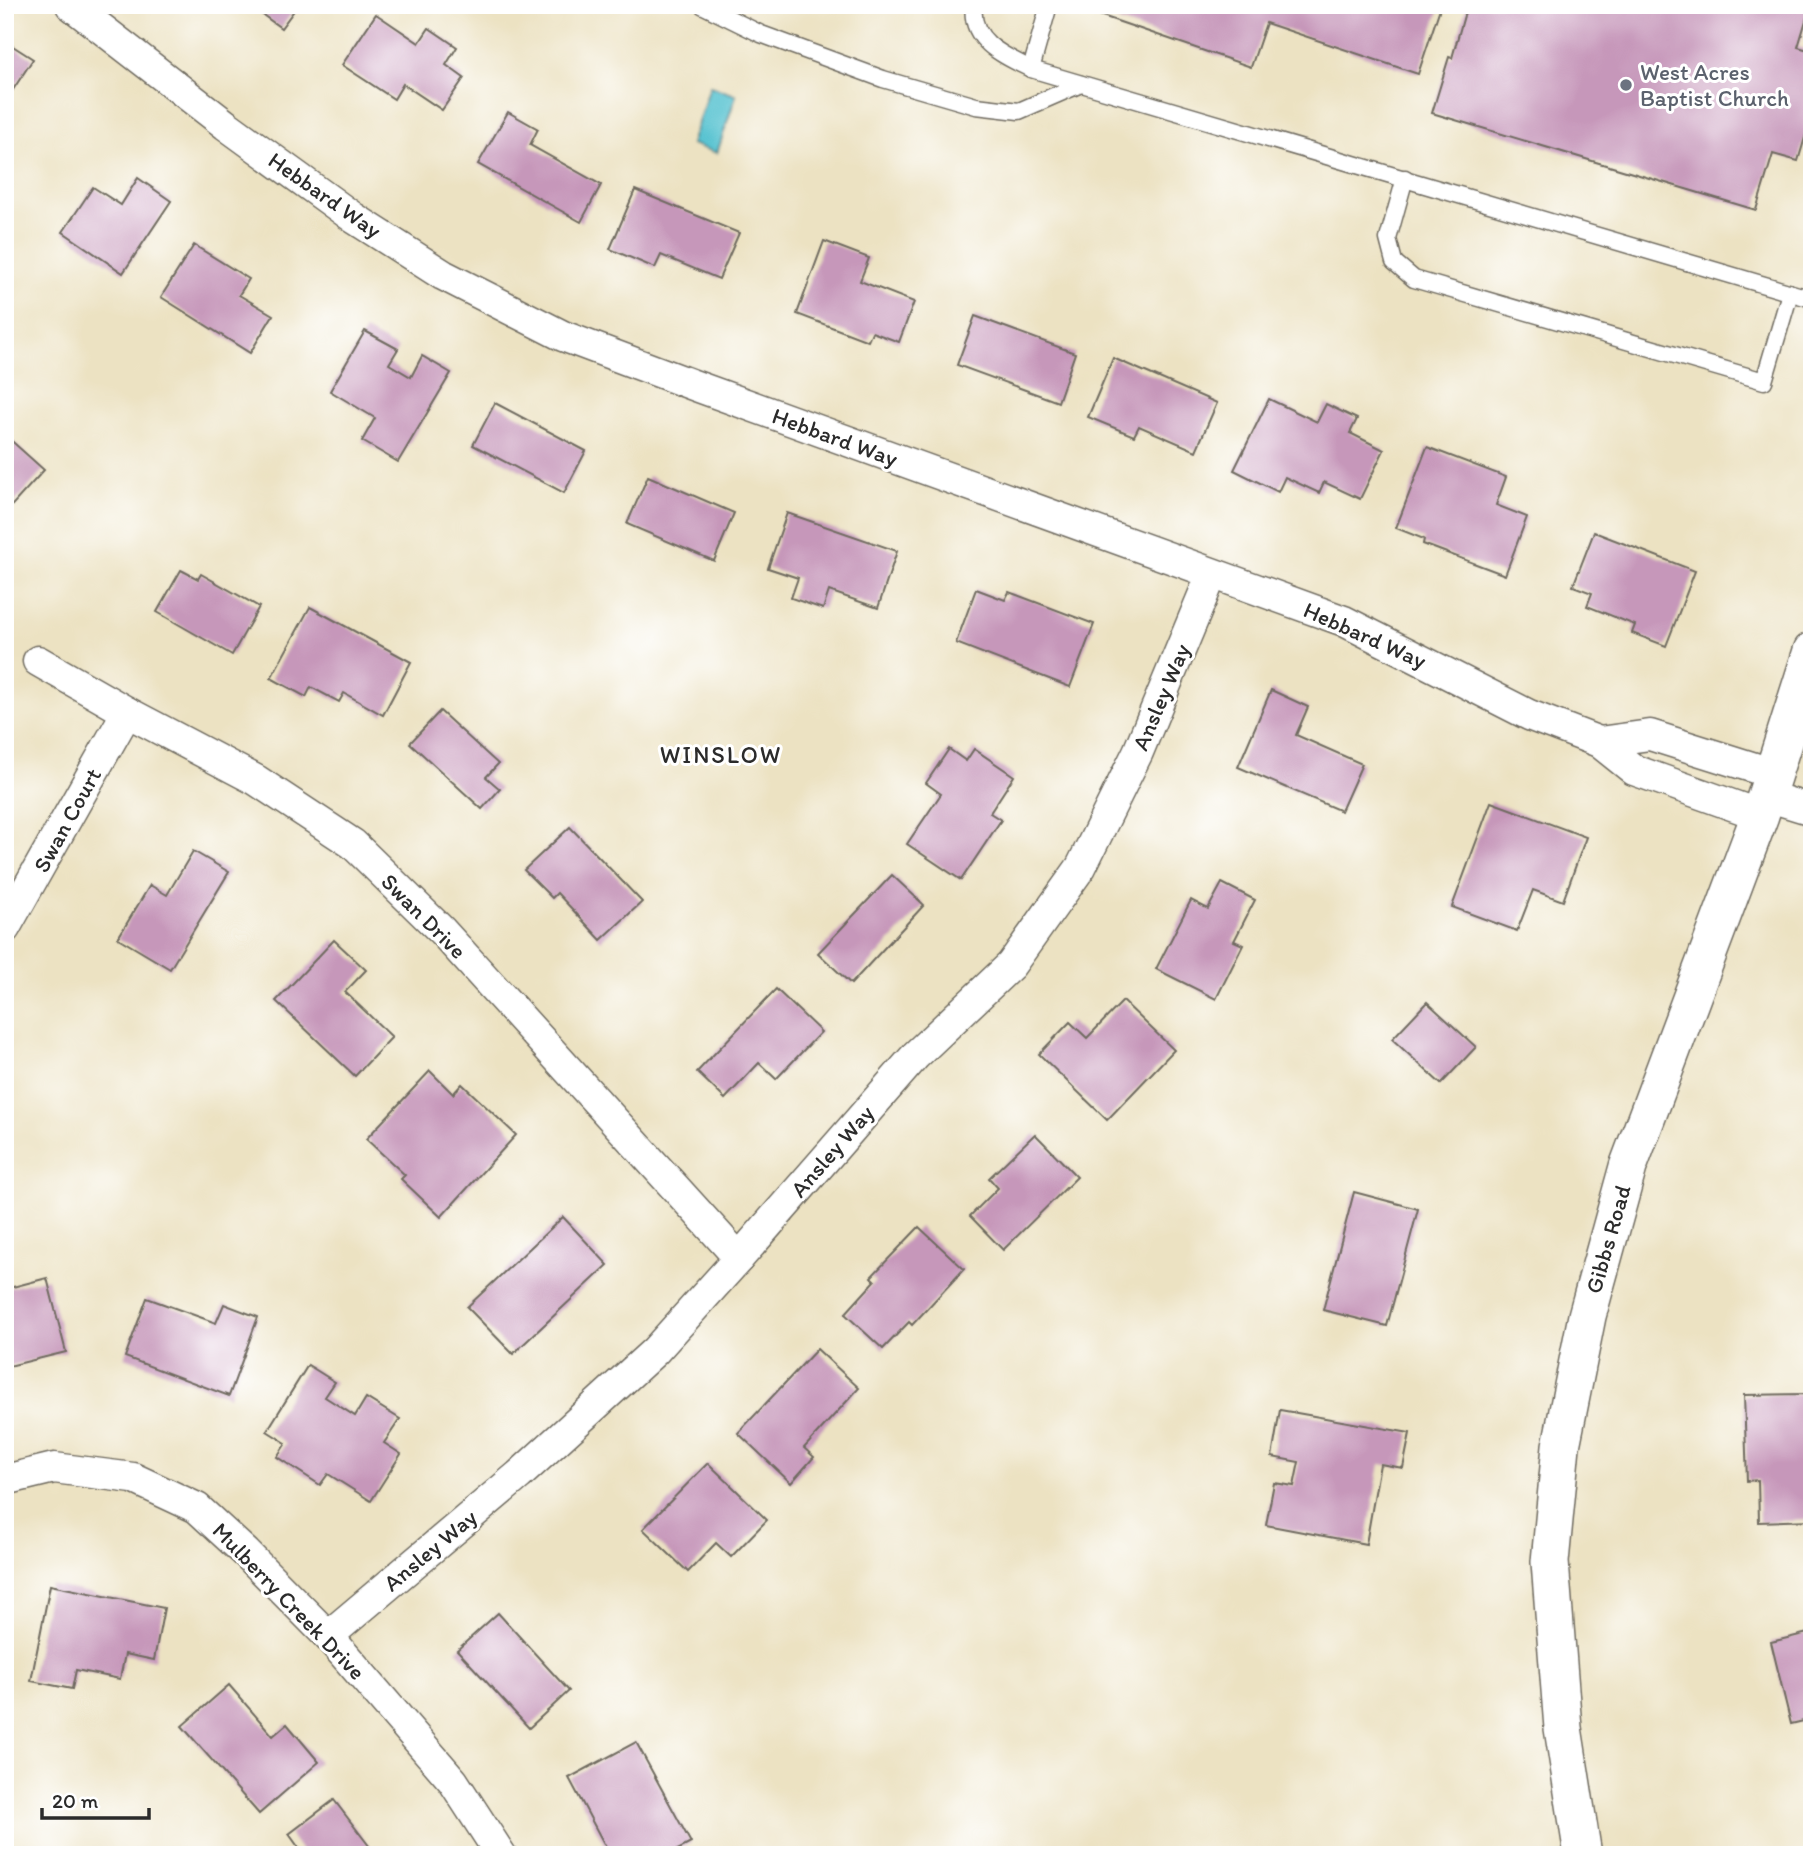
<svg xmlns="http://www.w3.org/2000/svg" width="1817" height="1860" viewBox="0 0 1817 1860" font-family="Itim,sans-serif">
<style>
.water{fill:#56c2d0;stroke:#40767e;stroke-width:2}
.building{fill:#c697ba}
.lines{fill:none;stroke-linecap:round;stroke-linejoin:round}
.service-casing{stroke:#6f6b60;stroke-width:19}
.minor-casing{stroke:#6f6b60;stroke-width:33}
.tertiary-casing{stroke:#6f6b60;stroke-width:40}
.service{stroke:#fff;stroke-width:16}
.minor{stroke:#fff;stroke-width:30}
.tertiary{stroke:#fff;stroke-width:37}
.worship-dot{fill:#6b7280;stroke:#fff;stroke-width:2.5}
.labels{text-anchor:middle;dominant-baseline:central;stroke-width:6;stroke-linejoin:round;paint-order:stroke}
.worship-label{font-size:23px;fill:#5b616d;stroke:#fff;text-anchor:start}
.street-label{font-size:23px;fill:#2b2b2b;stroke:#fff}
.neighbourhood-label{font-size:24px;letter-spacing:2px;fill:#2b2b2b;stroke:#fff}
</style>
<rect width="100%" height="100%" fill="#fff"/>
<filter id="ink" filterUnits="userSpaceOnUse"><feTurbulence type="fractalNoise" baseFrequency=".0143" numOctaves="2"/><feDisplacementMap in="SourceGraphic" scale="14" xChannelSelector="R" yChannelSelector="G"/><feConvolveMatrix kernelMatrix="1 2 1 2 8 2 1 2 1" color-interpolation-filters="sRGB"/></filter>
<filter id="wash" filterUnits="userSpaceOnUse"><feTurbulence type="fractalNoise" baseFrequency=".00686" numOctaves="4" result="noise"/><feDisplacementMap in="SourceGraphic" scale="28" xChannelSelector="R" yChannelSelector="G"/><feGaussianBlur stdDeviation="1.57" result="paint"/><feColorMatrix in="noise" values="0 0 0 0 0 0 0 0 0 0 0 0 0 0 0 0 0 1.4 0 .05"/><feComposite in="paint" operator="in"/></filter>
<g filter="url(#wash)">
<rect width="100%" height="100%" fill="#ece2c2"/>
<polygon class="water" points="710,86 736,95 717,153 691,144"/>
<g id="blocks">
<g class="building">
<polygon points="249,5 298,5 281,28"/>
<polygon points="1083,5 1441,5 1418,74 1266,23 1251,67 1082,9"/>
<polygon points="1467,5 1805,5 1810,7 1798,47 1812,51 1812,114 1798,161 1773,154 1756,210 1432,113 1449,57 1452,58"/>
<polygon points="376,14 419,43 429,28 457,47 446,65 464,78 442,110 403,84 394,99 342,65"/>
<polygon points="5,41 33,59 5,102"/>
<polygon points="508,112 538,129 530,145 601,185 581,222 478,164"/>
<polygon points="138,178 171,201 123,273 63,232 93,187 121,205"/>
<polygon points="635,190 739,233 719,279 661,255 655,268 610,249"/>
<polygon points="824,241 869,258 860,281 914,302 899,342 872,332 868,341 797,314"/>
<polygon points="194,245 249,279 239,295 273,315 250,353 161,297"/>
<polygon points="975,316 1075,353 1058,402 957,365"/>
<polygon points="365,331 398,349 389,364 411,377 422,356 451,373 398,462 362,441 375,418 330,391"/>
<polygon points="1113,358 1217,403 1196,451 1139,426 1134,436 1088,417"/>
<polygon points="1269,399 1317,422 1326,404 1357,419 1350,433 1384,450 1360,499 1324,482 1319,493 1285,477 1278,492 1234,470"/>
<polygon points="495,403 586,451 564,493 473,445"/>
<polygon points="5,435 44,470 5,513"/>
<polygon points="1427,447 1506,477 1496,505 1527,517 1505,575 1423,544 1424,539 1396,528"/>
<polygon points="648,476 734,513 714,561 627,524"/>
<polygon points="787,513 897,551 878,608 829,591 823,609 791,598 798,578 768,568"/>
<polygon points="1594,532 1695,571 1666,646 1632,633 1635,625 1587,606 1592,593 1573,586"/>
<polygon points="181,570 198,579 201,574 259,607 232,655 157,612"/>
<polygon points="976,589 1005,600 1009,592 1094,624 1070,687 956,643"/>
<polygon points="310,607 411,662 383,715 344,693 339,702 311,687 306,697 271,678"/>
<polygon points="1271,690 1308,707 1296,735 1362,764 1341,811 1238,767"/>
<polygon points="440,711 498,764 486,777 500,789 482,809 410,743"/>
<polygon points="949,749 966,761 974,749 1014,776 990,813 1001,820 961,880 907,844 941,794 926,783"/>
<polygon points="1491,802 1586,837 1563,901 1533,890 1517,931 1452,907"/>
<polygon points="570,827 642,902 601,940 557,893 552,898 524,870"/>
<polygon points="193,851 229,872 170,969 118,938 150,885 167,895"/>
<polygon points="892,875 924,905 851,984 818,953"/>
<polygon points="1222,883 1255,900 1234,941 1243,945 1216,999 1156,969 1191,900 1208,909"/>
<polygon points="334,940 366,970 345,992 392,1037 355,1076 276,1001"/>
<polygon points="776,989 821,1032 776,1079 759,1063 725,1099 697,1072"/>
<polygon points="1123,1001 1174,1050 1107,1120 1039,1054 1070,1022 1087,1038"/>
<polygon points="1427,1002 1476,1047 1441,1084 1392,1039"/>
<polygon points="430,1071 453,1094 462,1084 516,1135 441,1217 401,1179 405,1175 366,1139"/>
<polygon points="1035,1134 1077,1177 1003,1250 970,1216 998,1188 989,1178"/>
<polygon points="1354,1192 1418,1209 1387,1326 1323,1310"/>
<polygon points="563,1217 608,1265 513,1354 467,1307"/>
<polygon points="919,1227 964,1269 912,1325 909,1322 883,1349 845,1314 875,1281 871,1277"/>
<polygon points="47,1278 66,1352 5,1367 5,1289"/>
<polygon points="147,1298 216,1323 224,1304 258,1317 229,1396 125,1357"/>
<polygon points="817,1349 859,1388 804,1448 814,1457 791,1483 738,1433"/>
<polygon points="308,1365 335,1382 325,1397 355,1416 366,1398 400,1419 384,1443 401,1454 371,1501 328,1474 320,1485 277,1457 286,1443 267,1431"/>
<polygon points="1807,1394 1811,1520 1759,1522 1758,1480 1747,1481 1744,1395"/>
<polygon points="1280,1410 1410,1433 1403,1468 1380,1464 1366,1544 1266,1525 1274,1483 1294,1486 1299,1462 1272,1457"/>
<polygon points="708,1463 767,1520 731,1557 716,1543 688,1572 643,1529"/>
<polygon points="50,1585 164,1608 154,1660 125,1654 120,1679 76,1670 72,1689 31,1681"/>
<polygon points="498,1613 569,1691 529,1728 457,1650"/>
<polygon points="1812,1632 1812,1719 1791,1724 1771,1642"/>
<polygon points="229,1685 273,1736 287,1724 319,1762 259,1814 182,1726"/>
<polygon points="636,1742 691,1843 668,1855 610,1855 569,1778"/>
<polygon points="1807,1762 1812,1762 1812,1813 1810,1813"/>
<polygon points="334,1800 376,1855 304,1855 289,1834"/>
</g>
</g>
</g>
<g filter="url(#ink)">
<use href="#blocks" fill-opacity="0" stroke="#6f6b60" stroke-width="2"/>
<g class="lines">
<g class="service-casing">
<g id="service">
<polyline points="702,5 761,34 883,79 976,106 1019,111 1081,84"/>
<path d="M974 5C969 41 1004 56 1031 69L1812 299"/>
<polyline points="1031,69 1049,5"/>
<polyline points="1405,178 1388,239 1394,262 1414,279 1764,381 1790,293"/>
</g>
</g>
<g class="minor-casing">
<g id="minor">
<polyline points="71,5 226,125 354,218 443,275 563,336 696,386 1344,621 1529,715 1599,742 1634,770 1760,815"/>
<polyline points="38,661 127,712 256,780 353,844 442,931 739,1258"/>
<polyline points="1599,742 1650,735 1774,774"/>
<polyline points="1767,796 1812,810"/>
<polyline points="5,928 127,712"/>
<polyline points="5,1480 54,1468 133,1478 197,1508 246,1553 328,1636 453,1781 501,1855"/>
<polyline points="328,1636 519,1475 655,1351 739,1258 916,1055 1011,965 1081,867 1138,752 1212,574"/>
</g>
</g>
<g class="tertiary-casing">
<polyline id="tertiary" points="1583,1855 1563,1728 1550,1562 1561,1446 1587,1316 1628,1167 1760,815 1812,651"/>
</g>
<use href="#service" class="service"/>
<use href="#minor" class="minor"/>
<use href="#tertiary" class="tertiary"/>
</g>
</g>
<circle class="worship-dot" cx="1626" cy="85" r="7"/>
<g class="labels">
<g class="worship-label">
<text x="1640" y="72">West Acres<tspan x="1640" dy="26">Baptist Church</tspan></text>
</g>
<g class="street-label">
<text transform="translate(325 195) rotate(35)">Hebbard Way</text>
<text transform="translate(835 437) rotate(20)">Hebbard Way</text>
<text transform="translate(1365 635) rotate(24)">Hebbard Way</text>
<text transform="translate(1161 697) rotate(-67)">Ansley Way</text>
<text transform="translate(67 820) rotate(-61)">Swan Court</text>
<text transform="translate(424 916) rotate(45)">Swan Drive</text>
<text transform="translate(832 1151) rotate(-49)">Ansley Way</text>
<text transform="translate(1608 1239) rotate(-74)">Gibbs Road</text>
<text transform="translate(430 1550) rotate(-40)">Ansley Way</text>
<text transform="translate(289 1601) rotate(46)">Mulberry Creek Drive</text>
</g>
<g class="neighbourhood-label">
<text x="721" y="754">WINSLOW</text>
</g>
</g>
<rect width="1817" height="1860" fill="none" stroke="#fff" stroke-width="28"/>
<path d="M42 1808v10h107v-10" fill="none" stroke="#2b2b2b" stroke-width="3.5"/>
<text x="52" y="1808" font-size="21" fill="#2b2b2b" stroke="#ffffff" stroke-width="5" paint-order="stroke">20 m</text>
</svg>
